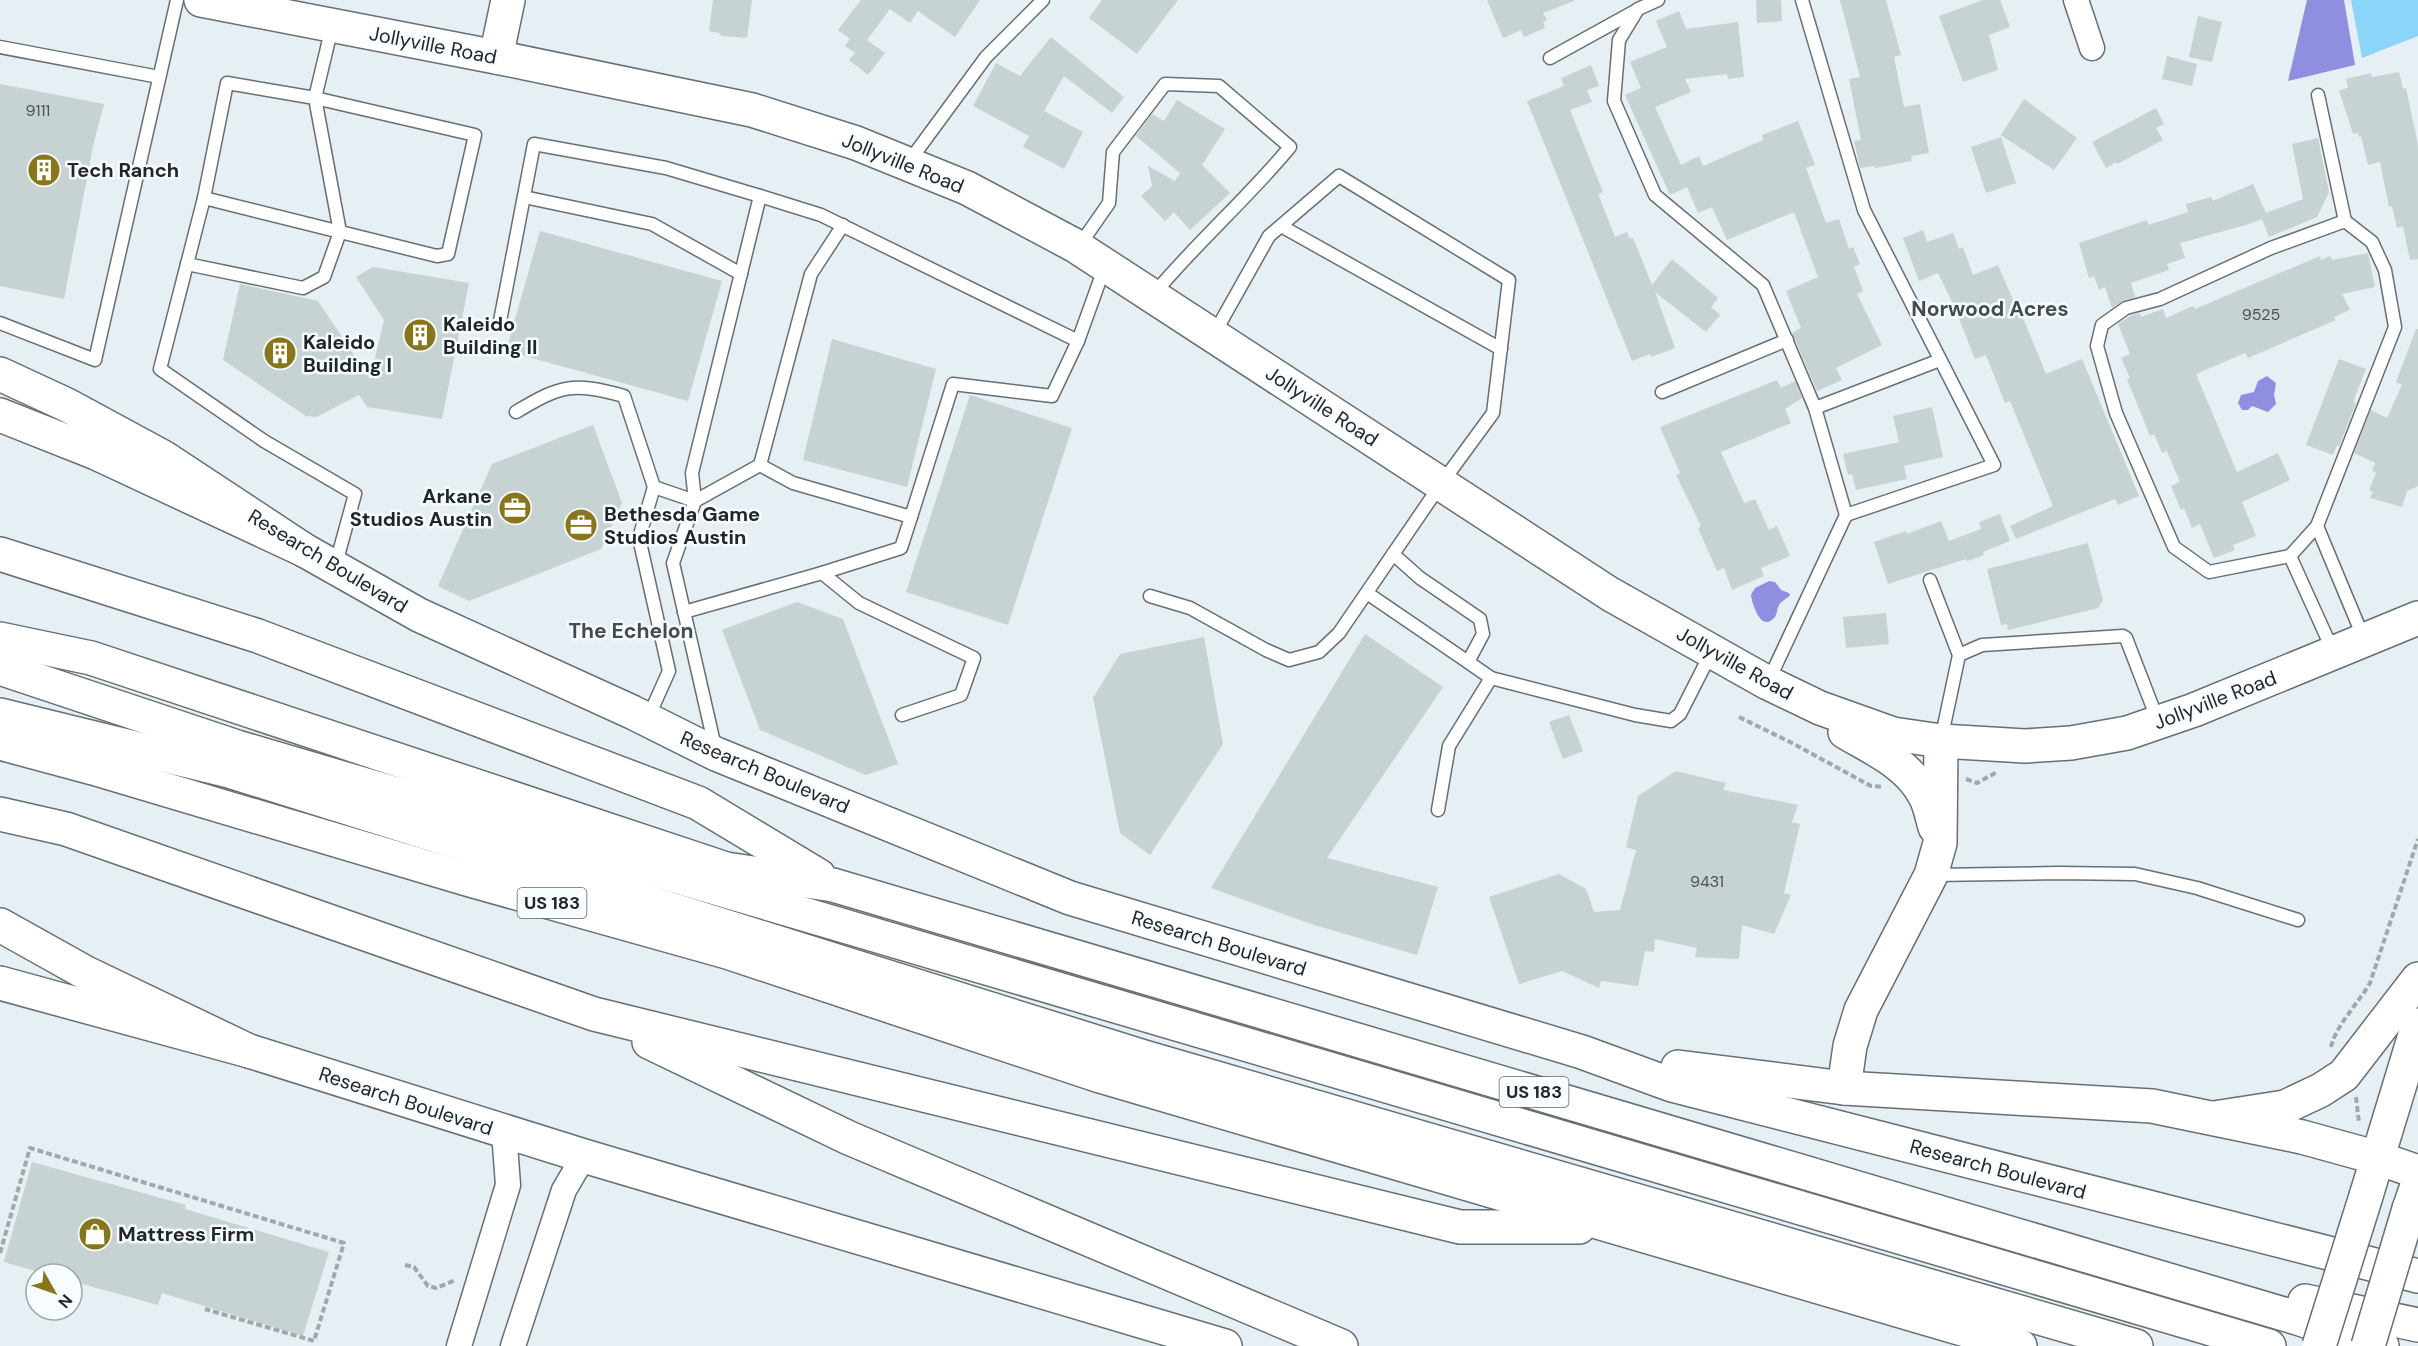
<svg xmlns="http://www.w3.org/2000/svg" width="2418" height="1346" viewBox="0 0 2418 1346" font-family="'DM Sans',sans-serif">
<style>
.green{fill:#8cd5fa}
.water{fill:#908ee0}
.building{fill:#c7d2d3}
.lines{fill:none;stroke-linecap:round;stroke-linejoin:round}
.lane-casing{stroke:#676f74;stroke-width:15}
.street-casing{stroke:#676f74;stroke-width:27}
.secondary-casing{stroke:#676f74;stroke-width:36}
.highway-casing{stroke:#676f74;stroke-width:36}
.path{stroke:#a0a8ac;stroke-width:4;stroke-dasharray:6 3;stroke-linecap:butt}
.lane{stroke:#fff;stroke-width:12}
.street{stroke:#fff;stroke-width:24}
.secondary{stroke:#fff;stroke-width:33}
.highway{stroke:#fff;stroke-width:33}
.highway-bridge-casing{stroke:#676f74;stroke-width:36;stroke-linecap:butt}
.highway-bridge{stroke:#fff;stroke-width:33}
.labels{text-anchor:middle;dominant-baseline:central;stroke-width:5;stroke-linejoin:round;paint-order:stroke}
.number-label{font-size:16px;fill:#4c5153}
.shield{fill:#f6fcff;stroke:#626668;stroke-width:1.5}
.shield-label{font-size:18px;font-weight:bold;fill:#232628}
.street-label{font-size:20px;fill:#232628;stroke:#f6fcff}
.poi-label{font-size:20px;font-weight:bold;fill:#232628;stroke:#f6fcff;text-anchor:start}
.neighbourhood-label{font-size:21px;font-weight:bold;fill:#434b4f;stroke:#f6fcff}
</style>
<rect width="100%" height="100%" fill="#e5eff4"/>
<polygon class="green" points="2351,0 2418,0 2418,36 2362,58"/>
<g class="water">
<polygon points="2307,0 2344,0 2355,65 2288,81"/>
<polygon points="2267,376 2276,383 2274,395 2276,404 2268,412 2252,406 2248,410 2242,410 2238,403 2241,395 2254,392 2258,381"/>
<path d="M1769 581 1775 582 1781 590 1789 593 1790 595C1787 599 1781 601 1779 605 1776 610 1778 615 1773 619 1761 631 1752 604 1751 595L1755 588Z"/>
</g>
<g class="building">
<polygon points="713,0 752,0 747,38 721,36 719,33 709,31"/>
<polygon points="861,0 980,0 955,37 918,11 910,23 890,9 867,40 885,53 868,75 849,60 855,53 845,46 850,39 838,30"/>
<polygon points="1102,0 1178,0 1137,54 1089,18"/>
<polygon points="1487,0 1574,0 1574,1 1543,13 1547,20 1543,22 1545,28 1524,37 1521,30 1503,38"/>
<polygon points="1756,0 1781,0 1782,21 1757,23"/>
<polygon points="1840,0 1886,0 1901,55 1894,57 1904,107 1920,104 1929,153 1911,156 1912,161 1875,168 1874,166 1860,168 1854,141 1861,140 1849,79 1860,77"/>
<polygon points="1983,0 2000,0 2010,27 1989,35 1998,70 1963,82 1939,16"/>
<polygon points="1679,11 1686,29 1738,22 1744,77 1728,79 1727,74 1685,79 1691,92 1655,107 1681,165 1699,156 1703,166 1763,140 1762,135 1798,121 1815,165 1806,168 1826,223 1839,219 1849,249 1853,247 1860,264 1854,267 1863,291 1857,294 1882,345 1836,368 1842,380 1817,391 1792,333 1801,328 1786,291 1818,277 1794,212 1727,240 1712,207 1698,213 1687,187 1670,195 1625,95 1641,88 1630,62 1667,47 1656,21"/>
<polygon points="2198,16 2222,22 2212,62 2189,57"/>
<polygon points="1051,37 1124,97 1112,113 1064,76 1044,111 1083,132 1064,169 1023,147 1029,136 973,106 996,63 1020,76"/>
<polygon points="2167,56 2197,64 2192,86 2162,79"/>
<polygon points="1591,65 1599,86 1587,90 1592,102 1570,110 1603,192 1598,194 1615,237 1627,232 1630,239 1633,238 1652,285 1672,259 1718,298 1711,307 1720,315 1706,332 1655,292 1675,348 1651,357 1650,354 1632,361 1527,101 1564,86 1561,78"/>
<polygon points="2399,72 2403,89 2406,88 2418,145 2418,259 2410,260 2403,226 2397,228 2392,206 2389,207 2380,162 2368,165 2361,136 2359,137 2358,133 2353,134 2339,90 2348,88 2346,79 2371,73 2372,77"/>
<polygon points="0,84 104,104 93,146 64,299 0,286"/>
<polygon points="2024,99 2077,138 2054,170 2001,135"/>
<polygon points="1177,100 1225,129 1202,165 1230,193 1190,230 1174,212 1165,221 1141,196 1152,186 1148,166 1175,181 1180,173 1136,136 1152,114 1164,121"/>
<polygon points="2156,108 2164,124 2156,128 2163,140 2117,164 2116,162 2106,168 2092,142"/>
<polygon points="2001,137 2016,183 1986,193 1971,147"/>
<polygon points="2318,138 2329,192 2317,217 2269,237 2262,219 2246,225 2180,243 2185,258 2167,264 2169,270 2131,283 2135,297 2124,300 2112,308 2105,287 2099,290 2094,276 2089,278 2079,243 2147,220 2148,225 2188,212 2186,204 2211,197 2213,201 2253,184 2266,213 2303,199 2292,144"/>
<polygon points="1923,230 1927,242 1953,233 1959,249 1963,247 1973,275 1998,265 2019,314 2021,313 2046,374 2082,359 2139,496 2118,505 2115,499 2016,539 2010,526 2053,506 2010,401 2005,403 1986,355 1975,359 1954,306 1938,273 1919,281 1903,238"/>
<polygon points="540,231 722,281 688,401 506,351"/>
<polygon points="2368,253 2375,287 2342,294 2350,310 2334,317 2336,320 2248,358 2245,353 2196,374 2237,472 2278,453 2290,480 2242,502 2256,536 2233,545 2235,550 2214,558 2200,524 2192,528 2184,508 2181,510 2171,486 2180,482 2167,451 2162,453 2154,434 2150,436 2127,379 2130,378 2121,358 2130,354 2118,324 2130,316 2140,313 2141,317 2163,309 2166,318 2193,306 2195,309 2320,256 2321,260 2330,256 2332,260"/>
<polygon points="373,267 469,283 442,419 367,407 359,395 316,417 306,416 223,360 240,284 318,301 370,379 384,320 356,277"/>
<polygon points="2416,329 2418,329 2418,486 2407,491 2402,507 2370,498 2373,492 2369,490 2376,473 2372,470 2375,463 2354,453 2371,410 2387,418 2402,385 2396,382"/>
<polygon points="832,339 936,369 907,487 803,460"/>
<polygon points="2339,359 2366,369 2353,402 2356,403 2339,446 2337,445 2333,455 2306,445"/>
<polygon points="1777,380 1781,388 1795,381 1802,398 1785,409 1791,423 1721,452 1744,503 1755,499 1769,530 1777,526 1790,556 1761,568 1764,576 1732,590 1724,568 1717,571 1698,528 1701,526 1676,475 1680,473 1660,427"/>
<polygon points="970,395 1072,428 1008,625 906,592"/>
<polygon points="1932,407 1943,457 1904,466 1907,479 1856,490 1852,474 1848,475 1843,454 1899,442 1893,416"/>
<polygon points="593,425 622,503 601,549 469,601 438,586 492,464"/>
<polygon points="2000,514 2010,541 1983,552 1984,555 1967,561 1966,559 1888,584 1874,542 1906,531 1907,534 1941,521 1949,541 1981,529 1979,522"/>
<polygon points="2088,543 2103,600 2098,608 2008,630 2007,624 2001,625 1987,569"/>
<polygon points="797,602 843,619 898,764 866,775 760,730 722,630"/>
<polygon points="1886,613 1889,644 1846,648 1843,617"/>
<polygon points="1365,634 1443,687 1327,858 1438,887 1417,955 1311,924 1211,888"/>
<polygon points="1204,637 1223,744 1150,855 1120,833 1093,698 1120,654"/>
<polygon points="1569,715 1583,751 1563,759 1549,722"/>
<polygon points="1676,771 1726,783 1723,790 1798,805 1792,822 1800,824 1784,893 1791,895 1774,934 1742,925 1739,959 1695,957 1697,948 1655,939 1654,952 1645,951 1638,986 1601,981 1599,988 1562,971 1519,984 1489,897 1559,874 1586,889 1594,912 1620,910 1636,850 1626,847 1638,796"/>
<polygon points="32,1162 186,1205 185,1209 329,1252 303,1336 162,1293 158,1305 72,1281 72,1274 46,1274 4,1262"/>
</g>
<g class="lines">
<g class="lane-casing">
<g id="lane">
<polyline points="1658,0 1638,9 1619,40 1614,101 1655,195 1763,285 1815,408 1846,515 1768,682"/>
<polyline points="1802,0 1864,210 1994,465 1846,515"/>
<polyline points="332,27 315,98 475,135 448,254 437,256 204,198 160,369 264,441 355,494 335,567"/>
<polyline points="0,47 159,77"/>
<polyline points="1550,58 1637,10"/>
<polyline points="2318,95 2345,221"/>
<polyline points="908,163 986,57 1043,0"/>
<polyline points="760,196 821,215 1078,341"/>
<polyline points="524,197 652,224 741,274"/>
<polygon points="2345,221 2372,242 2385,270 2395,327 2317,526 2290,556 2209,572 2174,547 2116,413 2097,346 2102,325 2126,308 2160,299 2271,248"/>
<polyline points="1281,226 1501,349"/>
<path d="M1079 246 1109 203 1113 152 1165 84 1219 86 1290 147C1247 199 1196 243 1153 295"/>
<polyline points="187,264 303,288 324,277 340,232 315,98 227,83 204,198"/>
<polyline points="500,321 534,144 666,168 760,196 692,473 695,501 673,563 715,747"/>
<polyline points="0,323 95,360 177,0"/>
<polyline points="1662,392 1787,340"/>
<polyline points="1815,408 1940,360"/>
<path d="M516 412C561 385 572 382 624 396L654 487 639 538 669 671 648 718"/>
<polyline points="760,465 793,483 911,517 953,384 1052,396 1078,341 1105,266"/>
<polyline points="654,487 695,501 760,465 811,274 843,225"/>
<polyline points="2317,526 2364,639"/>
<polyline points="1393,554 1420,578 1480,619 1483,634 1468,662 1491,678 1449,746 1438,810"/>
<polyline points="2290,556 2333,651"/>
<polyline points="822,573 859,603 974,658 961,695 902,715"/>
<polyline points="1930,580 1959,655"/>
<polyline points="1367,593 1468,662"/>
<polyline points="1150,596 1190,608 1266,650 1289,660 1319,652 1339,633 1441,484 1493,413 1509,280 1339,176 1269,236 1214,334"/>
<polyline points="684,612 822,573 901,548 911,517"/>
<polyline points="1491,678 1635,715 1671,721 1680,714 1711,653"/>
<polyline points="1941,740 1959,655 1982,645 2123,636 2126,638 2158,721"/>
<polyline points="1932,875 2058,873 2135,874 2197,888 2298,920"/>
</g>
</g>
<g class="street-casing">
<g id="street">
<polyline points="2076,0 2092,48"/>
<polyline points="459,1346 508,1185 504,1132"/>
<polyline points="513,1346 564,1190 584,1156"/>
</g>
</g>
<g class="secondary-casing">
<g id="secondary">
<polyline points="201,0 496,57 752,110 856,143 967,188 1074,245 1610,594 1768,683 1820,708 1893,734 1941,741 2025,746 2071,743 2127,733 2194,710 2418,618"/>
<polyline points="496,57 508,0"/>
<polyline points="0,374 67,405 163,457 304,550 419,615 632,712 716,754 1070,898 1582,1052 1672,1085 2418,1276"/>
<path d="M1845 732C1874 749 1909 764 1925 796 1930 805 1932 817 1935 827"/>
<polyline points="0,983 249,1051 584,1156 1225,1346"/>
<polyline points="1678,1067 1844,1088 2152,1106 2302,1137 2378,1158 2418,1172"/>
<polyline points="1844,1088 1850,1046 1861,1010 1931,875 1940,843 1941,741"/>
</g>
</g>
<g class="highway-casing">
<g id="highway">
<polyline points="0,415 96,453 304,550"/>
<polyline points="0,554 258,636 698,803 819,876"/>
<polyline points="0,639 91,658 726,869 833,885 2297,1318 2382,1346"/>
<polyline points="0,668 237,747 2269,1346"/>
<polyline points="0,715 229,771 1144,1057 2136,1346"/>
<polyline points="0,743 93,768 470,880 727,952 1100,1076 2020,1346"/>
<polyline points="0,814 66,829 594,1014 1460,1227 1579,1227"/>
<polyline points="0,925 86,973 249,1051"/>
<polyline points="649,1042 849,1138 1341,1346"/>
<polyline points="2214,1118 2285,1107 2321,1090 2344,1075 2418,979"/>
<polyline points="2366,1196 2418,1025"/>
<polyline points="2409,1209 2418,1183"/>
<polyline points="2305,1301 2418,1325"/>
</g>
</g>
<g class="path">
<polyline points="1739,717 1792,743 1871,786 1883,787"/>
<polyline points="1966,779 1977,783 1997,772"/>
<path d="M2331 1047C2335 1027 2359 1002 2370 983L2418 839"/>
<polyline points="2356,1097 2359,1123"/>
<polyline points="0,1253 30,1148 344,1243 314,1341 205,1309"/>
<polyline points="405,1265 414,1267 428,1286 436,1288 456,1280"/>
</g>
<use href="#lane" class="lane"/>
<use href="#street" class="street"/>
<use href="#secondary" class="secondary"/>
<use href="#highway" class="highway"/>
<g class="highway-bridge-casing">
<g id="highway-bridge">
<polyline points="2319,1346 2366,1196"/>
<polyline points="2368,1346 2409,1209"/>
</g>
</g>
<use href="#highway-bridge" class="highway-bridge"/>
</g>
<defs>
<g id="building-disc" transform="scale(1.725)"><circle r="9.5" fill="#88761a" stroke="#f6fcff"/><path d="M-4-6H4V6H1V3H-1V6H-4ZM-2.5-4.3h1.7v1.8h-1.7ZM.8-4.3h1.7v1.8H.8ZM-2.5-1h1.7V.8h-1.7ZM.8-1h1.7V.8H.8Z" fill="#fff"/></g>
<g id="office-disc" transform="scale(1.725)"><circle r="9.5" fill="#88761a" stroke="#f6fcff"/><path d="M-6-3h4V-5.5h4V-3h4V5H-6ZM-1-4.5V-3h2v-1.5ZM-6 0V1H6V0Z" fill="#fff"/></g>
<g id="shop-disc" transform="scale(1.725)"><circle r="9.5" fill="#88761a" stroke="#f6fcff"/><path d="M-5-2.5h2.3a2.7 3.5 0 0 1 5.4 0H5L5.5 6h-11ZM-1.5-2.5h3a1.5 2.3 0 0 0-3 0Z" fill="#fff"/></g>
</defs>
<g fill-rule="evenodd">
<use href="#building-disc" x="44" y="170"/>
<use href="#building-disc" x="420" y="335"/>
<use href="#building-disc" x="280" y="353"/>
<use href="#office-disc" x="515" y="508"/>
<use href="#office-disc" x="581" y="525"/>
<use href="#shop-disc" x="95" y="1234"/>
</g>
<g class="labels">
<g class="number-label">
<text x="38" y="110">9111</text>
<text x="2261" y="314">9525</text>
<text x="1707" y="881">9431</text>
</g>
<g class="shield">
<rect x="517.5" y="888" width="69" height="30" rx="4.5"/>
<rect x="1499.5" y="1077" width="69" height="30" rx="4.5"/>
</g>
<g class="shield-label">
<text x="552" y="903">US 183</text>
<text x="1534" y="1092">US 183</text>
</g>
<g class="street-label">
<text transform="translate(433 45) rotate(11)">Jollyville Road</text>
<text transform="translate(903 163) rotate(22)">Jollyville Road</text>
<text transform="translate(1322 406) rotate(33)">Jollyville Road</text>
<text transform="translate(328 561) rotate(31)">Research Boulevard</text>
<text transform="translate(1735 663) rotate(29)">Jollyville Road</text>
<text transform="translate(2215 700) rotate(-21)">Jollyville Road</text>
<text transform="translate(765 772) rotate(23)">Research Boulevard</text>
<text transform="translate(1219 943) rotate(17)">Research Boulevard</text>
<text transform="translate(406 1101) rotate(18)">Research Boulevard</text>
<text transform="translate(1998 1169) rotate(15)">Research Boulevard</text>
</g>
<g class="poi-label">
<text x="67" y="170">Tech Ranch</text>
<text x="443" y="324">Kaleido<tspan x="443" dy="23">Building II</tspan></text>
<text x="303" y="342">Kaleido<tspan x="303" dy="23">Building I</tspan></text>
<text x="492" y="496" text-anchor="end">Arkane<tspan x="492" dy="23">Studios Austin</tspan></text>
<text x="604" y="514">Bethesda Game<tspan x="604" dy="23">Studios Austin</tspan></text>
<text x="118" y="1234">Mattress Firm</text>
</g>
<g class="neighbourhood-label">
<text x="1990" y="309">Norwood Acres</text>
<text x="631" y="631">The Echelon</text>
</g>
</g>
<g transform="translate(54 1292) rotate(130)"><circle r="28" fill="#f6fcff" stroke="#a2a6a9" stroke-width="1.5"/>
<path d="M0-4.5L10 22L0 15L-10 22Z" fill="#88761a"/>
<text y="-9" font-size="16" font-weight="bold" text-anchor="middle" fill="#232628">N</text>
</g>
</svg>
